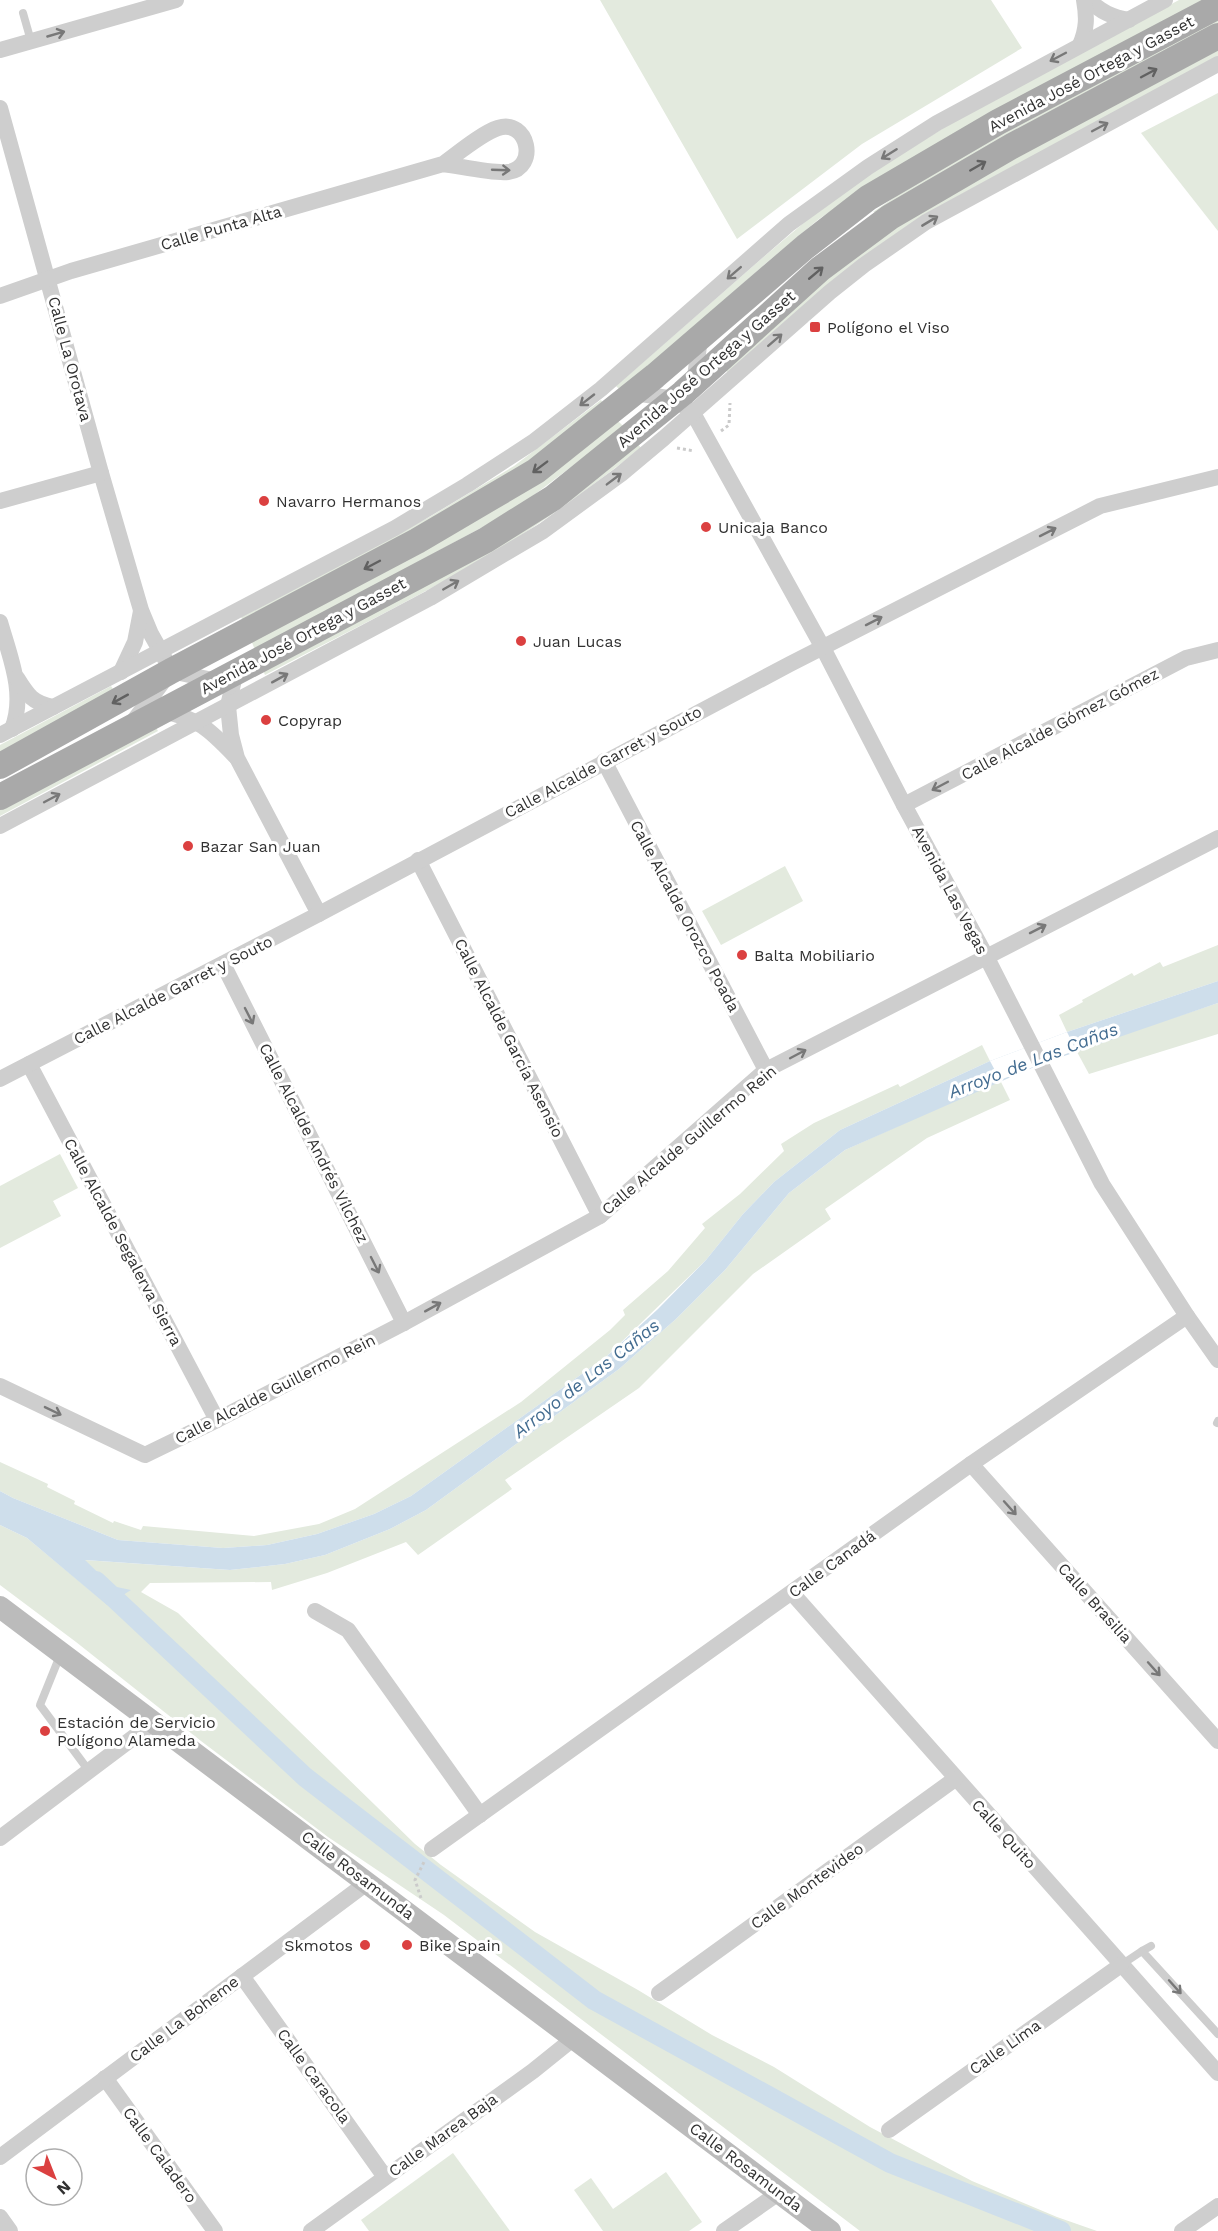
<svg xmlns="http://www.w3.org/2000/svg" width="1218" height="2231" viewBox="0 0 1218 2231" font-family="'Work Sans',sans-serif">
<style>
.green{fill:#e3eade}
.water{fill:#cedeeb}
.pier{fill:#fff}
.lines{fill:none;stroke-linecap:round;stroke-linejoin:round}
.canal{stroke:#cedeeb;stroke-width:20}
.path{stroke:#cbcbcb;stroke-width:3;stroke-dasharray:3 3;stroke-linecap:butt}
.lane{stroke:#cecece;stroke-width:8}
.street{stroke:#cecece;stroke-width:16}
.secondary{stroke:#bbb;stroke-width:22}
.primary{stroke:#a9a9a9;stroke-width:26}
.oneway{stroke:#787878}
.oneway2{stroke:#616161}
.poi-dot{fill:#db4040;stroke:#fff;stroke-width:2}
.labels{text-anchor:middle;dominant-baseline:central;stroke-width:6;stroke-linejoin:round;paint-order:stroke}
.street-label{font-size:16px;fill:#313131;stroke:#fff}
.poi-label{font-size:16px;fill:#313131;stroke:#fff;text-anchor:start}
.water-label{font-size:18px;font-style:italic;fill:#436c90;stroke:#fff}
</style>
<rect width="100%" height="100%" fill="#fff"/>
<g class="green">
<polygon points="600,0 991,0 1022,48 862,144 737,239"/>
<polygon points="1179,0 1209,0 875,181 819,219 765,264 621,391 616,386 760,260 813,215 868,175 966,114"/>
<path d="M1218 18V26C1103 86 986 143 877 213L873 212 930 173 983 143Z"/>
<polygon points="1218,49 1218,57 923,215 728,373 723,367 853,253 918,210"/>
<polygon points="1218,93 1218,231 1141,133"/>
<polygon points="601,400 605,406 558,442 485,491 243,621 241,617 431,516 514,466"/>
<polygon points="617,420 624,427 530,498 490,523 255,650 251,640"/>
<path d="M636 442 641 448C600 480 559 511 515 539 436 589 348 631 265 675L262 668Z"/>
<polygon points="111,686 115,692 0,753 0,745"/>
<polygon points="155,726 158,731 0,816 0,808"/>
<polygon points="785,866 803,901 721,945 702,911"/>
<polygon points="1218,945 1218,981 1067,1032 1059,1015 1083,1002 1082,1000 1132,973 1134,976 1160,962 1163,967"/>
<polygon points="1218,1003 1218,1034 1089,1074 1076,1050"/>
<polygon points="982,1045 990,1061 840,1130 774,1182 743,1214 706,1260 607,1356 411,1496 374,1514 317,1534 267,1545 223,1548 118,1540 13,1498 0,1491 0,1462 48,1484 47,1487 75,1501 74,1504 113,1523 114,1521 141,1530 143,1526 254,1536 319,1524 355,1509 521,1402 610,1330 625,1315 623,1310 668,1271 705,1228 702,1224 740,1194 784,1151 781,1144 814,1123 898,1084 900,1087"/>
<polygon points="1000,1080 1010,1100 927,1138 825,1209 831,1219 753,1274 639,1388 505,1480 512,1489 418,1555 406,1542 327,1573 272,1590 271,1582 150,1583 141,1592 178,1613 415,1844 441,1865 535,1932 638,1990 712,2035 774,2067 870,2127 972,2181 1057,2217 1097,2231 860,2231 444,1915 328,1837 201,1741 76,1642 0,1585 0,1525 27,1538 108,1605 112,1586 84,1560 230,1570 285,1564 325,1555 390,1529 426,1510 619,1369 676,1319 725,1270 789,1193 845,1150"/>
<polygon points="60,1154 78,1188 53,1201 61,1216 0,1248 0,1186"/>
<polygon points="453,2153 510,2231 369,2231 361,2220"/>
<polygon points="666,2172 702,2222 689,2231 603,2231 574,2190 591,2178 613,2209"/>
</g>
<polygon class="water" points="1218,981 1218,1003 1041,1064 845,1150 789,1193 725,1270 676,1319 619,1369 426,1510 390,1529 325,1555 285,1564 230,1570 85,1560 112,1586 131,1590 107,1605 27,1538 0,1525 0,1491 13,1498 118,1540 223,1548 267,1545 317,1534 374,1514 411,1496 607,1356 658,1309 706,1260 743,1214 774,1182 840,1130 990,1061 1067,1032"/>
<polygon class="pier" points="1067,1032 1076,1050 1000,1080 990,1061"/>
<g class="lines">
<polyline class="canal" points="96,1581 305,1777 594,2000 890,2163 1061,2231"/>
<g class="path">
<polyline points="721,431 729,425 730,403"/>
<polyline points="677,448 694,451"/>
<polyline points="421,1898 415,1880 424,1862"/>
</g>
<g class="lane">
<polyline points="23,13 31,41"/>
<polyline points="1217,1423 1218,1421"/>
<polyline points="61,1653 40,1705 89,1771"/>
<polyline points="1151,1946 1142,1951 1218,2034"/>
<polyline points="1121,1965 1142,1951"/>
</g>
<g class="street">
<path d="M1089 0C1101 12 1112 17 1129 20"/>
<path d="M1080 45C1087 29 1087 17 1084 0"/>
<polyline points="0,50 176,0"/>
<polyline points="0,108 101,473 141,610 151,634 165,659"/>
<path d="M0 296 71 271 443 164C457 154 482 133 498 128 528 118 539 168 508 172 494 174 459 166 443 164"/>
<polyline points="694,385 700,338"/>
<polyline points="634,393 675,399 693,413 823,648 904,805 986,956 1102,1184 1187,1316 1218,1360"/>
<polyline points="0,501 101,473"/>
<path d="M0 622C10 657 26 694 12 729"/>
<polyline points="171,671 217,681"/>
<polyline points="236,671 228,706 231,735 237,758 319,914"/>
<polyline points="121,672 135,642 141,611"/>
<path d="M17 678C28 696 33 703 53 707"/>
<path d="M161 711C199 718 210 730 236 757"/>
<polyline points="132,723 165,679"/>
<polyline points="0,735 395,528 467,485 533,442 601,389 789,224 868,167 937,123 1165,0"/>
<polyline points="604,761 766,1070"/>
<polyline points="904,805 1186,658 1218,650"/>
<polyline points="0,826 430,598 543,531 621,474 664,438 830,292 864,265 926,222 1218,64"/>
<polyline points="418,860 600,1216"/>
<polyline points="223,964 404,1323"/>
<polyline points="29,1064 217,1420"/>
<polyline points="0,1079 319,914 790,664 1100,506 1218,477"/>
<polyline points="0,1386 145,1455 217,1420 404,1323 600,1216 766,1070 1218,838"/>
<polyline points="971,1464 1218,1741"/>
<polyline points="792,1593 1218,2073"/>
<polyline points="315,1611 348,1630 480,1815"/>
<polyline points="0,1838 154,1722"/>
<polyline points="432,1849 971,1464 1187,1316"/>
<polyline points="242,1976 385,2177"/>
<polyline points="659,1993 955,1779"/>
<polyline points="105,2078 215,2231"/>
<polyline points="889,2130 1121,1965"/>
<polyline points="0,2157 368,1882"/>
<polyline points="0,2217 10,2231"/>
<polyline points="311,2231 533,2071 574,2038"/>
<polyline points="724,2231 780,2192"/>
<polyline points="1182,2231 1218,2206"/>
</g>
<polyline class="secondary" points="0,1607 830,2231"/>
<g class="primary">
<polyline points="0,766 171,671 417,541 536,471 655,376 805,247 868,198 998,122 1218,6"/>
<polyline points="0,797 486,540 553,498 683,393 820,269 890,217 1012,146 1218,36"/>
</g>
</g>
<defs><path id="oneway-shaft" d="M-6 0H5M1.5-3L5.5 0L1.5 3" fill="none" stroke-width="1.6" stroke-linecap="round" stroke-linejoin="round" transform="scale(1.5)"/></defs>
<g class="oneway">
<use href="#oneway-shaft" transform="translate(56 34) rotate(-16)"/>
<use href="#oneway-shaft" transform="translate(1058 57) rotate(152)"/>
<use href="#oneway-shaft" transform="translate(1100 127) rotate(-28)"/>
<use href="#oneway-shaft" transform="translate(889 154) rotate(148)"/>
<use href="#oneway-shaft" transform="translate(501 170) rotate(2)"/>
<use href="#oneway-shaft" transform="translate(930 221) rotate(-31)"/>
<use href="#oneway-shaft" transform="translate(734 273) rotate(139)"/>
<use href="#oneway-shaft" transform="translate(775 340) rotate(-41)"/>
<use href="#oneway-shaft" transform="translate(587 400) rotate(142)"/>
<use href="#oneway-shaft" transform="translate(614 479) rotate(-37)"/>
<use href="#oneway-shaft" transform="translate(1048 532) rotate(-27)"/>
<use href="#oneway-shaft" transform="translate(451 585) rotate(-30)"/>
<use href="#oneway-shaft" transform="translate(874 621) rotate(-27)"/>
<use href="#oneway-shaft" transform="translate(280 678) rotate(-29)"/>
<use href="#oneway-shaft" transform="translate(940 786) rotate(152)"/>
<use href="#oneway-shaft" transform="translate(52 798) rotate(-28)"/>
<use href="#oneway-shaft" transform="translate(1038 929) rotate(-27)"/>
<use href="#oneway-shaft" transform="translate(249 1016) rotate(63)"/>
<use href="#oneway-shaft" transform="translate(798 1054) rotate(-28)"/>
<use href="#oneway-shaft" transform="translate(375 1265) rotate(63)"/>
<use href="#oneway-shaft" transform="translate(433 1307) rotate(-29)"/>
<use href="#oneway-shaft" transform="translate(53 1411) rotate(26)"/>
<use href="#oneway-shaft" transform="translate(1010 1508) rotate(48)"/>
<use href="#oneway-shaft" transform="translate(1154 1669) rotate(48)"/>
<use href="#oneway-shaft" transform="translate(1175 1987) rotate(48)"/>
</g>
<g class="oneway2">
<use href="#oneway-shaft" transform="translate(1149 73) rotate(-28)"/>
<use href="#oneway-shaft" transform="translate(978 166) rotate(-30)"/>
<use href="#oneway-shaft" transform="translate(816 273) rotate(-40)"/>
<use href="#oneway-shaft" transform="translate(540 467) rotate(143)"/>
<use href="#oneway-shaft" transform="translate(372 565) rotate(152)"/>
<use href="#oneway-shaft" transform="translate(120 699) rotate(151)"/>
</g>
<g class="poi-dot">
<rect x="809" y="321" width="12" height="12" rx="3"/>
<circle cx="264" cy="501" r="6"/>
<circle cx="706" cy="527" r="6"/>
<circle cx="521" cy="641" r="6"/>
<circle cx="266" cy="720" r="6"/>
<circle cx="188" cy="846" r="6"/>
<circle cx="742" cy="955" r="6"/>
<circle cx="45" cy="1731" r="6"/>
<circle cx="365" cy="1945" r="6"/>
<circle cx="407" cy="1945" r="6"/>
</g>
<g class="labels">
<g class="street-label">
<text transform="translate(1091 74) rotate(-28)">Avenida José Ortega y Gasset</text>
<text transform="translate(221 228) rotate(-16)">Calle Punta Alta</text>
<text transform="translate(70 359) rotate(75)">Calle La Orotava</text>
<text transform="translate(706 369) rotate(-41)">Avenida José Ortega y Gasset</text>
<text transform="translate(303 636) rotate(-28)">Avenida José Ortega y Gasset</text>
<text transform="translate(1060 724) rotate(-28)">Calle Alcalde Gómez Gómez</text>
<text transform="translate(603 762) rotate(-28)">Calle Alcalde Garret y Souto</text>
<text transform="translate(950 890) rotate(62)">Avenida Las Vegas</text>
<text transform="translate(685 916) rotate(62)">Calle Alcalde Orozco Poada</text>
<text transform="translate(173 990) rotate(-27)">Calle Alcalde Garret y Souto</text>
<text transform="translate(509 1038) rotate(63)">Calle Alcalde García Asensio</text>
<text transform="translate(689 1140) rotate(-40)">Calle Alcalde Guillermo Rein</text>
<text transform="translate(314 1143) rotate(63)">Calle Alcalde Andrés Vílchez</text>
<text transform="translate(123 1242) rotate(62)">Calle Alcalde Segalerva Sierra</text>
<text transform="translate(275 1389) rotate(-27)">Calle Alcalde Guillermo Rein</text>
<text transform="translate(832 1564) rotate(-36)">Calle Canadá</text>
<text transform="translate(1095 1603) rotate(48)">Calle Brasilia</text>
<text transform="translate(1004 1834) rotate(48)">Calle Quito</text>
<text transform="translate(358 1875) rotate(37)">Calle Rosamunda</text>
<text transform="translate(807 1886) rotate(-36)">Calle Montevideo</text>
<text transform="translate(184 2019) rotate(-37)">Calle La Boheme</text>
<text transform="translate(1005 2047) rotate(-35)">Calle Lima</text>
<text transform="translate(314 2076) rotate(54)">Calle Caracola</text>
<text transform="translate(443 2135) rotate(-36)">Calle Marea Baja</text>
<text transform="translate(160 2155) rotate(54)">Calle Caladero</text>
<text transform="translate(746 2167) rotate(37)">Calle Rosamunda</text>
</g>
<g class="poi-label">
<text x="827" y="327">Polígono el Viso</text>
<text x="276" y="501">Navarro Hermanos</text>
<text x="718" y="527">Unicaja Banco</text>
<text x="533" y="641">Juan Lucas</text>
<text x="278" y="720">Copyrap</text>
<text x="200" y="846">Bazar San Juan</text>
<text x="754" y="955">Balta Mobiliario</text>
<text x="57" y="1722">Estación de Servicio<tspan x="57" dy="18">Polígono Alameda</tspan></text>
<text x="353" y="1945" text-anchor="end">Skmotos</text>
<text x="419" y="1945">Bike Spain</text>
</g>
<g class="water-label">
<text transform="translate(1033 1060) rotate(-21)">Arroyo de Las Cañas</text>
<text transform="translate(586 1378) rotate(-38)">Arroyo de Las Cañas</text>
</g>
</g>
<g transform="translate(54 2177) rotate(138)"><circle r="28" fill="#ffffff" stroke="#adadad" stroke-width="1.5"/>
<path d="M0-4.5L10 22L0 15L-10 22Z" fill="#db4040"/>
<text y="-9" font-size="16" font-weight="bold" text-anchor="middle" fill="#313131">N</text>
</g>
</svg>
